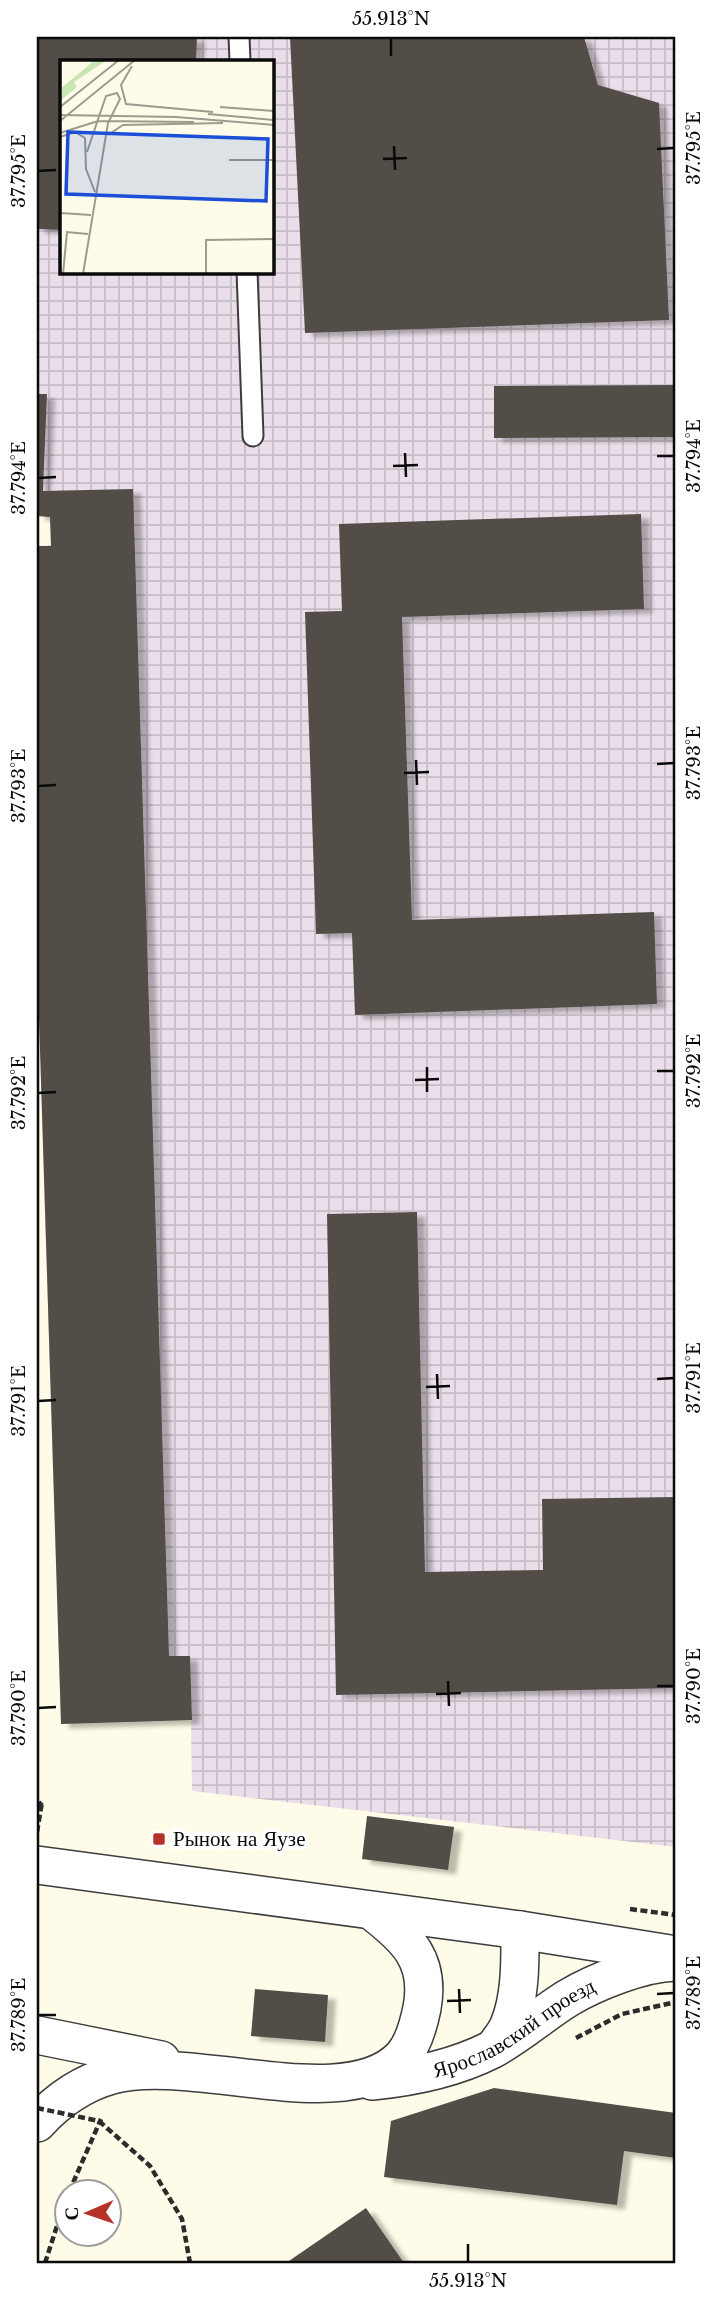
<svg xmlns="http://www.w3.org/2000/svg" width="713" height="2300" viewBox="0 0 713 2300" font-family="'Libre Baskerville',serif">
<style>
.industrial{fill:url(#industrial-grid);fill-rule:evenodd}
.building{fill:#524d47;filter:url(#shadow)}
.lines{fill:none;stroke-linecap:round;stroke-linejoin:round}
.service-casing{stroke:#3d3d3d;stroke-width:23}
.minor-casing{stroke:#3d3d3d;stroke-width:40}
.path{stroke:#2c2c2c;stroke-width:4.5;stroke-dasharray:7 3.5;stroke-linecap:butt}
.service{stroke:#fff;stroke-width:19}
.minor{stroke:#fff;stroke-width:37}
.path-bridge{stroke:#2c2c2c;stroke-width:4.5;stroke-dasharray:7 3.5;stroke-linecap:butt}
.ticks{fill:none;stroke:#0a0a0a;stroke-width:2.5}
.poi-dot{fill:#b43228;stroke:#fff;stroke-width:2.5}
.labels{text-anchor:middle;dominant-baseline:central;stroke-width:7;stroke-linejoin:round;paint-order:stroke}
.poi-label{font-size:21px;fill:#0a0a0a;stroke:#fff;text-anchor:start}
.street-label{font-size:21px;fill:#0a0a0a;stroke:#fff}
.inset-road{fill:none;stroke:#9c9b8f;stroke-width:2}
.view{fill:#1d4ed8;fill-opacity:0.15;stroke:#1d4ed8;stroke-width:3.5}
.inset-edge{fill:none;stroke:#0a0a0a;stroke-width:3.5}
.neatline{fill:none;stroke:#0a0a0a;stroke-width:2.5}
.ticks-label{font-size:18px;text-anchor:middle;fill:#0a0a0a}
</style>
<defs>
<pattern id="industrial-grid" width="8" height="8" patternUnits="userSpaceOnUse" patternTransform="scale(1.75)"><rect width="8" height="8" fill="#e9dee9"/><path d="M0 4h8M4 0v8" fill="none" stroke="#c6bdc6"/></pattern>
<filter id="shadow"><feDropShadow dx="8" dy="4.5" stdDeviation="2" flood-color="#0004"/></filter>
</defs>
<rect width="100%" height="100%" fill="#fefce8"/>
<path class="industrial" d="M37 37H676V1847L192 1791 191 1720 61 1724 37 953V546L51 545 50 517 37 516ZM61 61H271V271H61Z"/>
<g class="building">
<polygon points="37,37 197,37 196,61 61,61 61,230 37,229"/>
<polygon points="290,37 584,37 598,85 659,103 669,320 305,333"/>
<polygon points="673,385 673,437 494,438 494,386"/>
<polygon points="37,394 47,394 43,491 133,489 169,1656 190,1656 192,1720 61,1724 37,953 37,546 51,546 50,517 37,516"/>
<polygon points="641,514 644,609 402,617 412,920 654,912 657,1004 355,1015 352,933 316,934 305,612 342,611 339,524"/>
<polygon points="417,1212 425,1572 543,1570 542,1499 676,1497 676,1688 336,1695 327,1214"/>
<polygon points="367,1816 454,1827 448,1870 362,1859"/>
<polygon points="255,1989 328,1995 325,2042 251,2036"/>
<polygon points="494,2088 676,2113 676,2158 624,2151 617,2205 384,2177 391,2121"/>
<polygon points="366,2208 404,2263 286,2263"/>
</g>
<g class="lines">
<g class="service-casing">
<g id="service">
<polyline points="239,37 240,61"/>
<polyline points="247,271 253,436"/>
</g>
</g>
<g class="minor-casing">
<g id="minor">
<polyline points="37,1865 520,1930 676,1955"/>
<polyline points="37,2035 161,2060"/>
<path d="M494 2048C499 2041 506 2033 509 2025 521 1996 520 1960 520 1930"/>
<path id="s1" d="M372 2081C414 2077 453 2069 491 2050 518 2036 542 2014 568 1998 595 1982 642 1963 675 1962"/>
<path d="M37 2123C57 2101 83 2083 112 2075 191 2053 346 2117 402 2057 413 2045 419 2023 422 2008 431 1960 407 1938 372 1911"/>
</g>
</g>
<g class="path">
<polyline points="37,1807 42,1802"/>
<polyline points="630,1909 676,1915"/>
<polyline points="576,2038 622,2014 676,2002"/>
<polyline points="99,2121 150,2166 182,2219 190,2263"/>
<polyline points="69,2192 101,2119"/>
<polyline points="45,2263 66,2198"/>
</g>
<use href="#service" class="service"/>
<use href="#minor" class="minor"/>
<g class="path-bridge">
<polyline points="37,1832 42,1802"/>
<polyline points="37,2108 99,2121"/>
</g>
</g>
<path class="ticks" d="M391 38V56M394 146 395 170M657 149 674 148M383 159 407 158M38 171 56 170M405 453 406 477M657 456H674M393 466 418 465M38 478 56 477M416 760 417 785M657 764 674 763M404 773 429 772M38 786 56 785M427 1067V1092M657 1071H674M415 1080 439 1079M38 1093 56 1092M437 1374 438 1399M657 1379 674 1378M426 1387 450 1386M38 1401 56 1400M448 1681 449 1706M657 1686H674M436 1694 461 1693M38 1708 56 1707M459 1989 460 2013M657 1994 674 1993M447 2001 471 2000M38 2015H56M468 2244V2262"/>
<rect class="poi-dot" x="152" y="1832" width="14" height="14" rx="3.5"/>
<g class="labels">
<g class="poi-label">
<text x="173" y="1839">Рынок на Яузе</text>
</g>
<g class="street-label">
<text stroke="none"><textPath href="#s1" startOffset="154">Ярославский проезд</textPath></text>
</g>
</g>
<g transform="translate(60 60)">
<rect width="214" height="214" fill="#fefce8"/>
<path d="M35 0H47L14 22 17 27 0 41V29Z" fill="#c8e6b4"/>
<path class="inset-road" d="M72 6 61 25 66 44 153 52M0 47 59 0M160 47 214 51M148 54 214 60M0 55 116 57 214 65M0 61 75 0M0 73 38 61 134 62M48 75 63 65 163 63M0 77 15 72 25 78 26 109 35 132M169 100H214M0 153 31 155M3 214 7 172 28 174M23 214 48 63 60 39 57 33 46 36 27 92M146 214V180L214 179"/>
<path class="view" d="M8 72 208 79 206 141 6 134Z"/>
<rect width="214" height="214" class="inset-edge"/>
</g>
<rect width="713" height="2300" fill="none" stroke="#ffffff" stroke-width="77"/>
<g transform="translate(88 2213) rotate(268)"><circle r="33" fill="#ffffff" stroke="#9d9d9d" stroke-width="2"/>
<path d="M0-5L12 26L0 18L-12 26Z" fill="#b43228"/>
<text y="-10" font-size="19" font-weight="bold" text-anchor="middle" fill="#0a0a0a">С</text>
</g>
<rect x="38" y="38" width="636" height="2224" class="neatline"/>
<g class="ticks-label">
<text x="391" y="25">55.913°N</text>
<text transform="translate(694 148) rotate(-90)" y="6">37.795°E</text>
<text transform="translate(19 171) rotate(-90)" y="6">37.795°E</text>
<text transform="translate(694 456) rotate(-90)" y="6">37.794°E</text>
<text transform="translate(19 478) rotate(-90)" y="6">37.794°E</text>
<text transform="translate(694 763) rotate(-90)" y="6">37.793°E</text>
<text transform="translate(19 786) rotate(-90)" y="6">37.793°E</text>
<text transform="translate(694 1071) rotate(-90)" y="6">37.792°E</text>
<text transform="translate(19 1093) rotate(-90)" y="6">37.792°E</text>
<text transform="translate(694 1378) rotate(-90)" y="6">37.791°E</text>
<text transform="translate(19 1401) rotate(-90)" y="6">37.791°E</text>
<text transform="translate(694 1686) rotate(-90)" y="6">37.790°E</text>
<text transform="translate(19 1708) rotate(-90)" y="6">37.790°E</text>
<text transform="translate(694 1993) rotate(-90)" y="6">37.789°E</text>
<text transform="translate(19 2015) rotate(-90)" y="6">37.789°E</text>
<text x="468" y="2287">55.913°N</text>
</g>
</svg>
